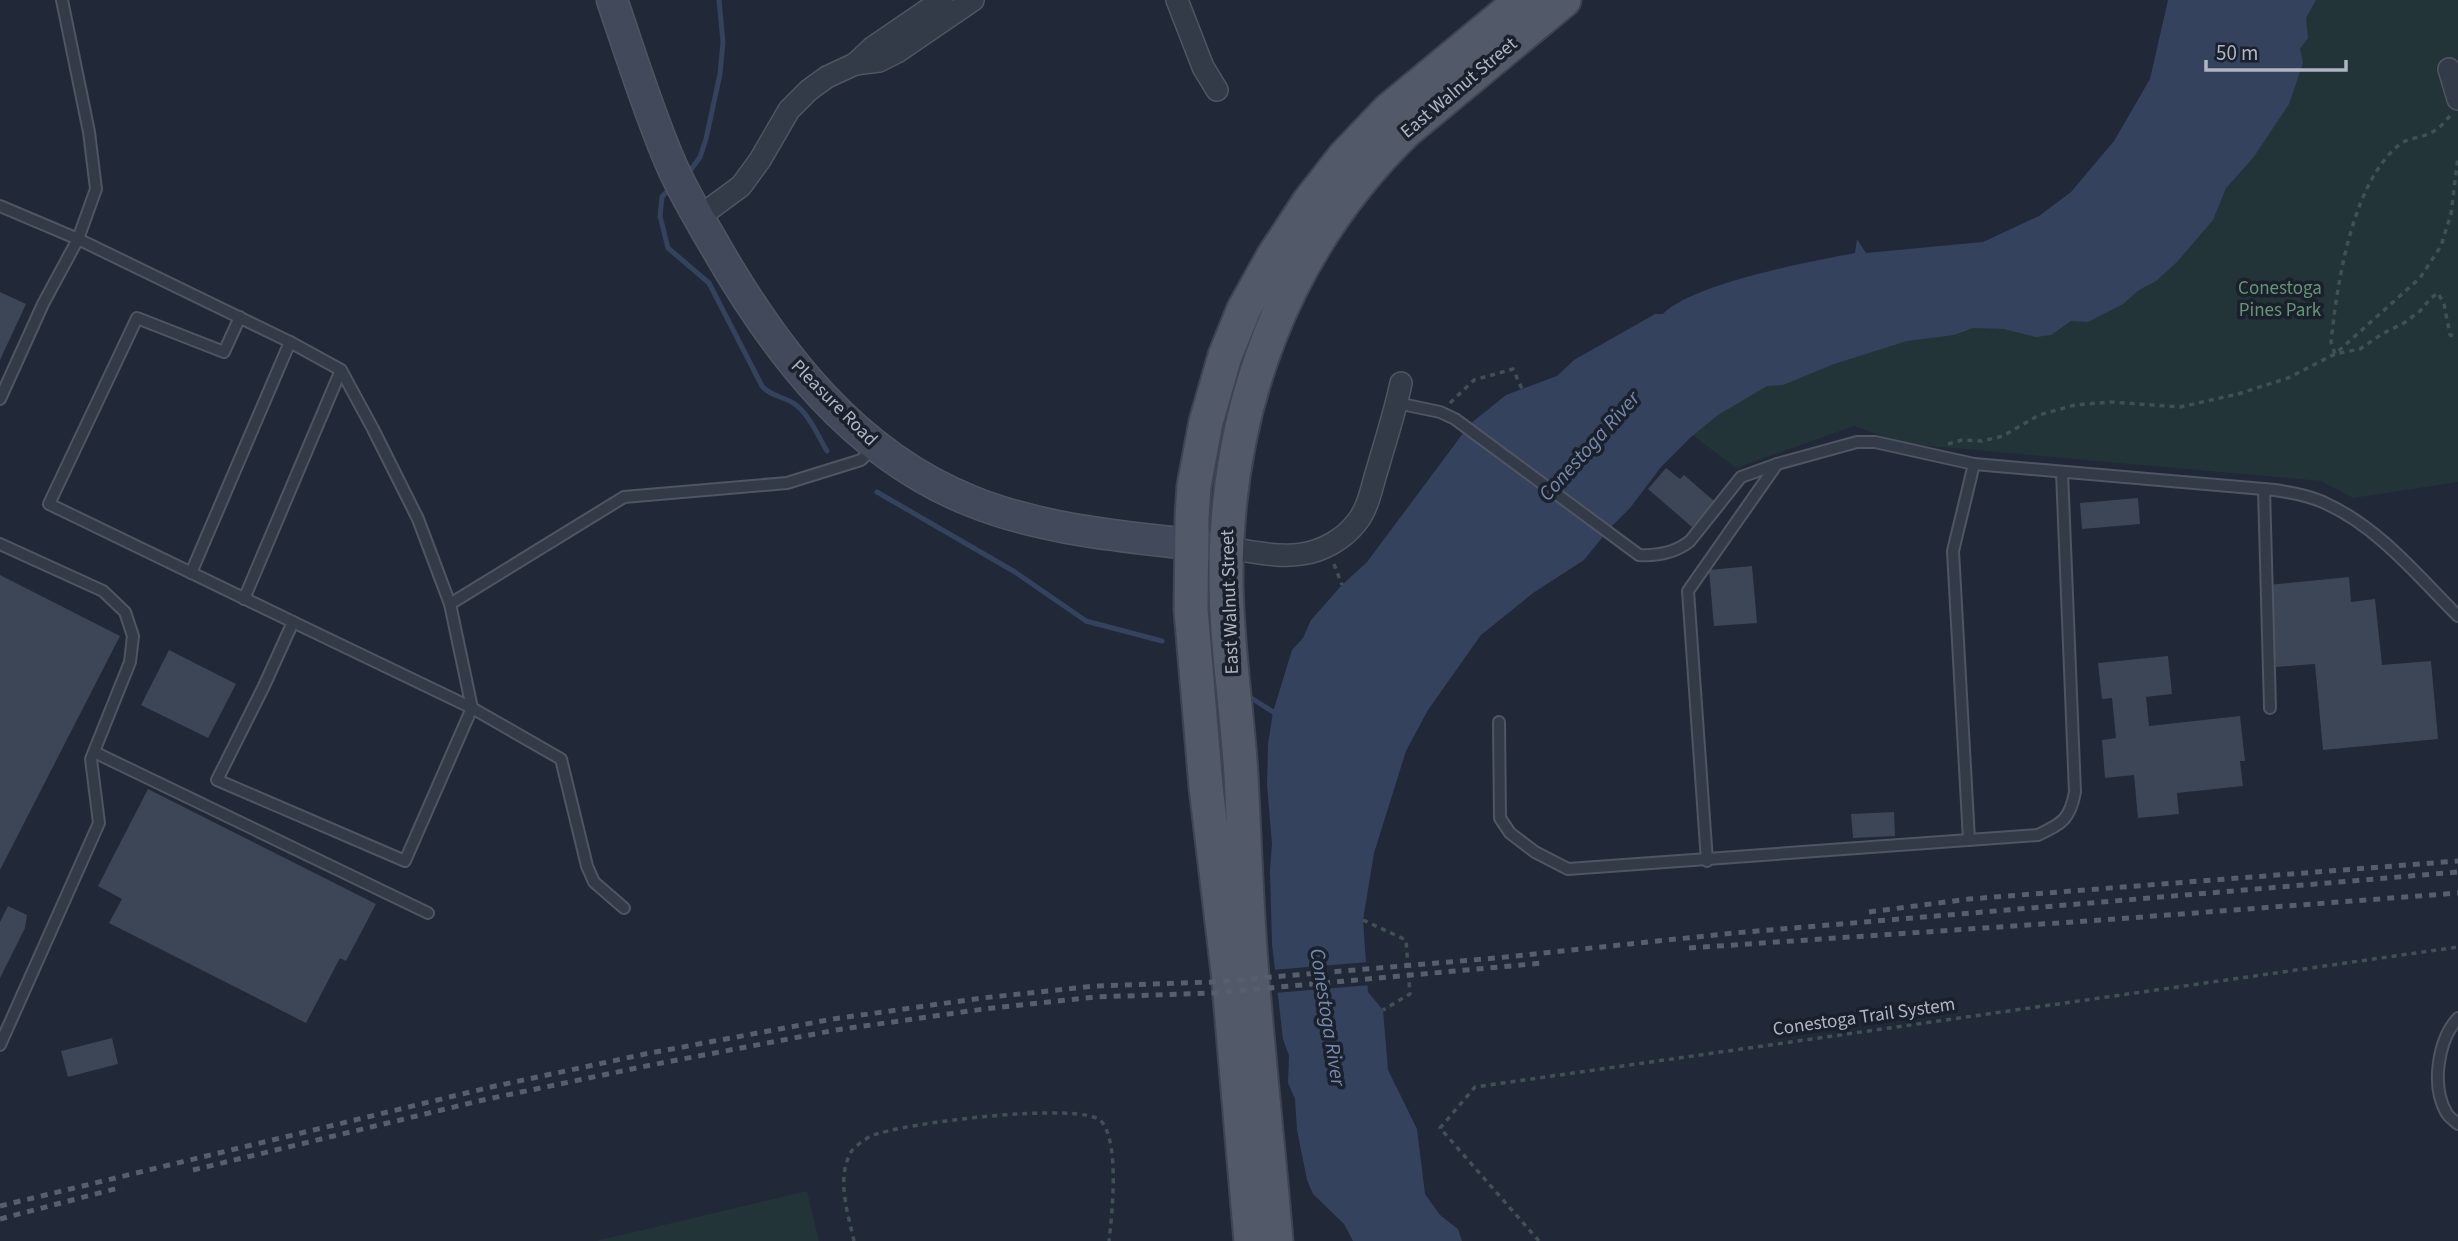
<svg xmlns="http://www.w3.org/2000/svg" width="2458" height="1241" viewBox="0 0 2458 1241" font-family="'Source Sans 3',sans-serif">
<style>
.green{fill:#233438}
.water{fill:#35425e}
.pier{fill:#212837}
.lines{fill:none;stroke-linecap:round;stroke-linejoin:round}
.stream{stroke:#35425e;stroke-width:5}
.building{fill:#3d4657}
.lane-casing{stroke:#4f5562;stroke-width:14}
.street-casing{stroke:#4f5562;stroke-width:24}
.secondary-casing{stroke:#4f5562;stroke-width:33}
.primary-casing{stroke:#3e4451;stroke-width:37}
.path{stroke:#405156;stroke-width:3.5;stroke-dasharray:5 5;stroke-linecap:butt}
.lane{stroke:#343b48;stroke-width:10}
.street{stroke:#343b48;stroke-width:21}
.secondary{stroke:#42495a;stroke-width:30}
.primary{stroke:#525968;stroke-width:33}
.rail{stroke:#565e6f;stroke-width:5;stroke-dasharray:7 7;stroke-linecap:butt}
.labels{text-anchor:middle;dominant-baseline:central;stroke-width:7;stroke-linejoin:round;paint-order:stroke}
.street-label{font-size:19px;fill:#afb5c4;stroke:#1a202c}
.park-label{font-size:19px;fill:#679475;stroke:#1a202c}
.water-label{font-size:21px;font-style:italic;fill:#7789ac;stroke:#1a202c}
</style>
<rect width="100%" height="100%" fill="#212837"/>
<g class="green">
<polygon points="2220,0 2458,0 2458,482 2353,498 2321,481 1907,444 1854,426 1736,468 1641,396 2068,245"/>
<polygon points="807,1191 819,1241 596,1241"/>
</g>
<path class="water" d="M2168 0H2316L2306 18 2308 38 2300 49 2303 63 2289 104 2253 158 2226 188 2213 220 2177 262 2156 281 2139 290 2123 304 2088 322 2071 321 2051 335 2036 337 2004 329 1973 328 1954 335 1907 341 1834 364 1783 385 1767 386 1718 415 1691 437 1661 467 1630 508 1610 528 1584 560 1533 593 1481 635 1428 710 1406 751 1374 853 1363 920 1368 992 1383 1010 1388 1070 1417 1129 1425 1194 1440 1215 1458 1229 1462 1241H1353L1344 1224 1313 1194 1307 1180 1297 1130 1295 1099 1288 1083 1289 1056 1283 1039 1272 944 1270 870 1272 844 1267 785 1268 744 1273 712 1292 650 1303 638 1311 620 1342 585 1367 562 1470 424 1506 395 1557 376 1574 360 1655 314H1663C1691 284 1812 261 1855 253L1857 239 1866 253 1983 242 2039 216 2071 192 2114 141 2150 79Z"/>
<polygon class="pier" points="1369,962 1371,985 1274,993 1272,970"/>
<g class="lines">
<g class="stream">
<polyline points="687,175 700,157 706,139 720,74 723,42 719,0"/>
<path d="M670 188 662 197 660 216 668 248 709 283 762 386C771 397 785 396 796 405 810 416 818 436 827 451"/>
<polyline points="877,492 1015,572 1086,621 1162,641"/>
<polyline points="1248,696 1278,715"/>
</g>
</g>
<g class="building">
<polygon points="0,292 26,304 0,360"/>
<polygon points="1666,468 1680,479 1684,475 1714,501 1692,527 1648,489"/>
<polygon points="2138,498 2140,524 2082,529 2080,503"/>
<polygon points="1752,566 1757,623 1714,626 1709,570"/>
<polygon points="0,575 120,636 0,870"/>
<polygon points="2349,577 2351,602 2375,599 2382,665 2431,661 2438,739 2323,750 2315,664 2276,667 2268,585"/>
<polygon points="169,650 236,684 208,738 141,705"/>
<polygon points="2168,656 2172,694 2146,697 2149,726 2240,716 2245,761 2240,761 2243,786 2177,793 2179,814 2138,818 2134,775 2105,778 2102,740 2116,738 2112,698 2102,699 2098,663"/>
<polygon points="148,789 376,904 346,961 340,958 306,1023 109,923 122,899 98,886"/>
<polygon points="1894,812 1895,836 1853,838 1851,814"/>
<polygon points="8,906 27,915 25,928 0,978 0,922"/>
<polygon points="112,1038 118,1064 68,1077 61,1051"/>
</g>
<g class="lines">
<g class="lane-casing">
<g id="lane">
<polyline points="62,0 89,132 96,189 78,239 290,342 341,370 373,429 418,519 450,604 472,708 405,861 217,780 264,686 293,622 49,504 137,318 224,352 240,317"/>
<polyline points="0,206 78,239 43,304 0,399"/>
<path d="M1397 403 1440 412 1455 419 1639 555C1657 556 1675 553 1690 541L1741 477 1777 464 1857 442H1875L1974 464 2275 490C2293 493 2311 496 2327 504 2379 528 2418 576 2458 616"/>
<polyline points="2264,489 2270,708"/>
<polyline points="0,544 103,591 125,612 133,636 130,662 91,759 99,823 0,1045"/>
<polyline points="191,573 290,342"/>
<polyline points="244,599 341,370"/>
<polyline points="450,604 624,497 787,483 861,460 875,446"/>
<polyline points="293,622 472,708 561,759 587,866 594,882 624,908"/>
<path d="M1499 722 1500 818 1510 833 1535 852 1568 869 2038 835C2063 823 2070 819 2075 792L2062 472"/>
<polyline points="94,752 428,913"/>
<polyline points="1969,840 1953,551 1974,464"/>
<polyline points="1707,861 1688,591 1777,464"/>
<path d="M2458 1018C2438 1040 2431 1085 2446 1112 2448 1117 2454 1120 2458 1124"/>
</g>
</g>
<g class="street-casing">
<g id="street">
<polyline points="1177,0 1203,67 1217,90"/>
<polyline points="855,64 872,48 942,0"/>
<polyline points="2449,69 2458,99"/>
<polyline points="699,217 741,186 760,160 789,110 809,90 827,77 855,64 879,61 897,52 973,0"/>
<path d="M1226 548C1251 551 1277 558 1302 554 1323 551 1344 539 1357 522 1369 507 1372 485 1378 467 1386 439 1395 412 1401 383"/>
</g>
</g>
<g class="secondary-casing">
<path id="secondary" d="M612 0C631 55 648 111 671 164 683 192 699 218 714 244 775 351 853 454 971 501 1047 532 1133 537 1215 547"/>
</g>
<g class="primary-casing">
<g id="primary">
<polyline points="1251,1241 1228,972 1206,787 1191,610 1192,517 1194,486 1206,422 1225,356 1244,309 1273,257 1309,202 1345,156 1389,110 1522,0"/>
<path d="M1276 1241C1268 1144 1257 1047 1250 950 1246 892 1244 833 1241 775 1237 709 1226 643 1226 577 1226 407 1284 249 1407 130L1564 0"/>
</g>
</g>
<g class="path">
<path d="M2450 116C2445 121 2440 128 2434 131 2424 138 2408 137 2399 145 2352 183 2337 284 2331 342L2335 354 2360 349 2382 334 2404 323 2420 311 2431 298 2438 293 2444 304 2450 335 2458 336"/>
<polyline points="1450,403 1474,380 1513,369 1522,389"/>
<polyline points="1948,444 1962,440 1982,441 2003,436 2039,415 2075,405 2111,402 2180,407 2238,394 2288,378 2335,354 2420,278 2441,246 2451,214 2458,157"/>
<polyline points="1334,564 1342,585"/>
<polyline points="1363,920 1406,940 1410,994 1383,1010"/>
<path d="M854 1241C848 1213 836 1179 851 1152 854 1147 865 1139 871 1136 900 1123 1082 1101 1101 1121 1120 1142 1112 1214 1109 1241"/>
<polyline points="1539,1241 1440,1128 1475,1087 2458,947"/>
</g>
<use href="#lane" class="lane"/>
<use href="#street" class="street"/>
<use href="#secondary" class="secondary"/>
<use href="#primary" class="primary"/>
<g class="rail">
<polyline points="1869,912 1969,899 2458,861"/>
<polyline points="1689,948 2102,920 2458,893"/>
<polyline points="193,1170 483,1100 651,1065 836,1030 984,1009 1094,997 1214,993 1543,963"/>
<polyline points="0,1206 491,1087 645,1054 833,1019 982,998 1094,986 1213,982 1496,958 1734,933 2458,872"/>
<polyline points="0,1219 122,1187"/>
</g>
</g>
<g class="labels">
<g class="street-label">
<text transform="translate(1459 88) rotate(-40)">East Walnut Street</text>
<text transform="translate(834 403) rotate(45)">Pleasure Road</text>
<text transform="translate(1230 602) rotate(-92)">East Walnut Street</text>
<text transform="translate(1864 1017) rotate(-8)">Conestoga Trail System</text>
</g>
<g class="park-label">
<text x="2280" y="288">Conestoga<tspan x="2280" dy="22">Pines Park</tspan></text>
</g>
<g class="water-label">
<text transform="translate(1589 446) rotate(-48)">Conestoga River</text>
<text transform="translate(1328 1017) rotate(81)">Conestoga River</text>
</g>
</g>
<path d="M2206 60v10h140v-10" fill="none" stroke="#afb5c4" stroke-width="3.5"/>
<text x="2216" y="60" font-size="21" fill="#afb5c4" stroke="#1a202c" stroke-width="5" paint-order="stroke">50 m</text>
</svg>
